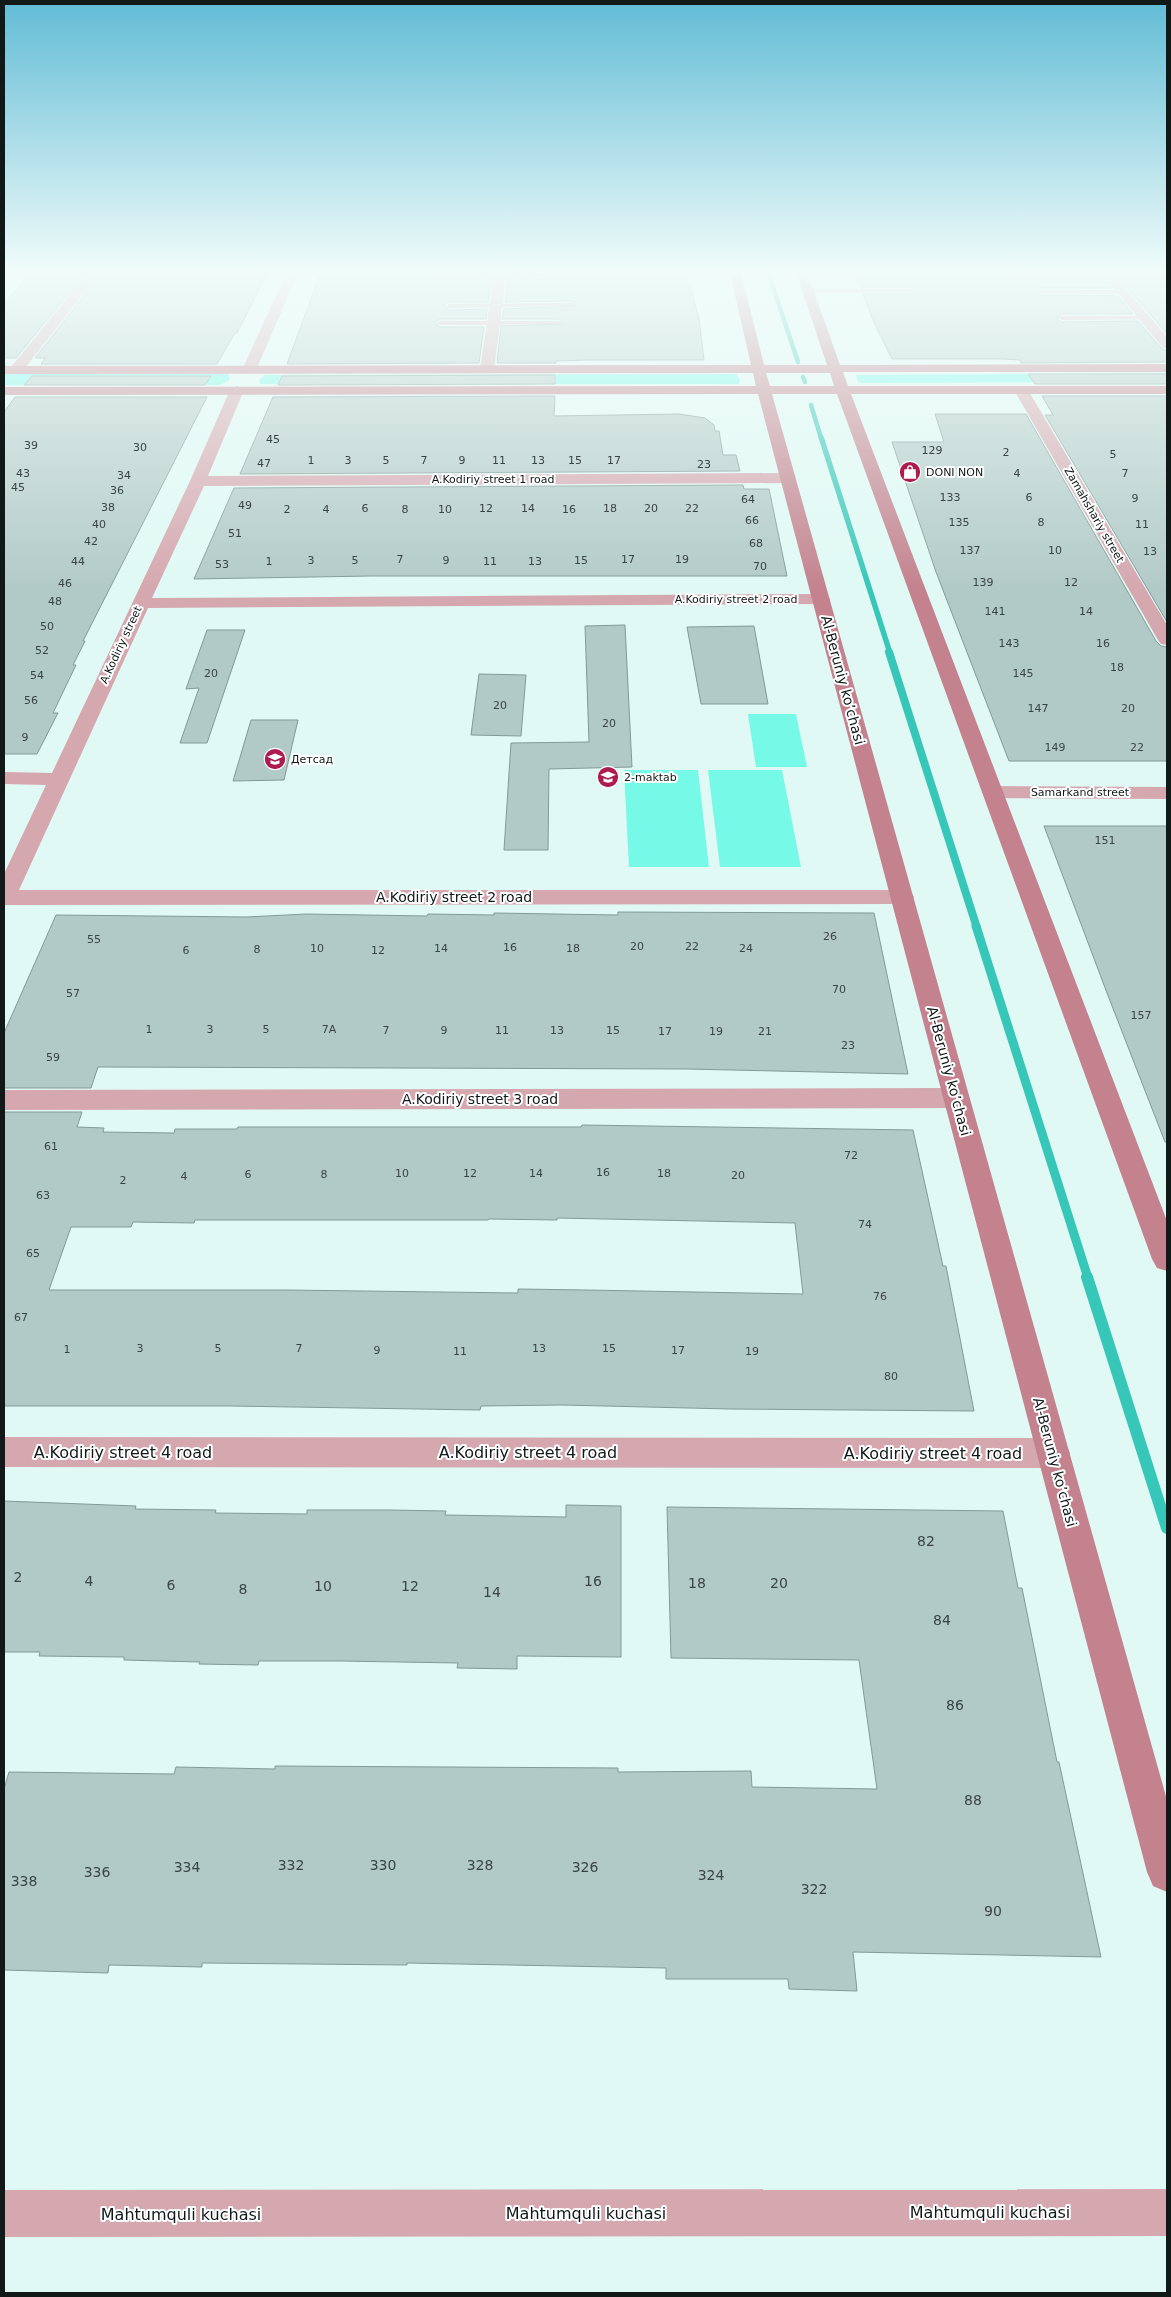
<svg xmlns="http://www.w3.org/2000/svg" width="1171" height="2297" viewBox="0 0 1171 2297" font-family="'DejaVu Sans',sans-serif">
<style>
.green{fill:#77f9e8}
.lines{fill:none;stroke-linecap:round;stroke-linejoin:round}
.stream-far4{stroke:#37c7b8;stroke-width:4.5}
.stream-far3{stroke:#37c7b8;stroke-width:5.5}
.stream-far2{stroke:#37c7b8;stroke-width:8}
.stream-far1{stroke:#37c7b8;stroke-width:9}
.stream{stroke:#37c7b8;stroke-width:12}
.building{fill:#b2cac6;stroke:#839996;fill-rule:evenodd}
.service{fill:#d5a7af;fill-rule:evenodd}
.minor{fill:#d5a7af;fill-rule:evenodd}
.secondary{fill:#c3828e;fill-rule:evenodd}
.labels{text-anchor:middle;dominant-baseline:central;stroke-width:4;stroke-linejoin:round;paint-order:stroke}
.number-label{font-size:11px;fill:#394544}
.far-poi-label{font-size:11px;fill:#111918;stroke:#fff;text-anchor:start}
.far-street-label{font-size:11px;fill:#111918;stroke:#fff}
.street-label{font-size:14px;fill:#111918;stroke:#fff}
.near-number-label{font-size:14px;fill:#394544}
.near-street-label{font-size:16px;fill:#111918;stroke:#fff}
</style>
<rect width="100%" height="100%" fill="#e0f9f4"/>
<g class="green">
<polygon points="228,373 230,380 219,385 4,385 4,374"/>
<polygon points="1167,373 1167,382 863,383 858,382 856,375"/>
<polygon points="736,374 740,379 739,384 260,384 259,380 265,375"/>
<polygon points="748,714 796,714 807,767 756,767"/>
<polygon points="624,770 698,770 709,867 629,867"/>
<polygon points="708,770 782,770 801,867 720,867"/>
</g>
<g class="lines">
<g class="stream-far4">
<polyline points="767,269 798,362"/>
<polyline points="803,377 805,382"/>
<polyline points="811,405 821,438"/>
</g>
<polyline class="stream-far3" points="821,437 890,653"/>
<polyline class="stream-far2" points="889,652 977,928"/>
<polyline class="stream-far1" points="976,926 1088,1278"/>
<polyline class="stream" points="1087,1277 1167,1528"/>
</g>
<g class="building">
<polygon points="35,269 89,269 16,358 4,358 4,304"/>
<polygon points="105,269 270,269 237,333 235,333 217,364 41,364 45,358 35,358"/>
<polygon points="322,269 493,269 493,272 443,272 439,277 492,279 488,302 449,302 444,305 449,310 487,309 486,319 440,319 435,322 440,327 484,327 479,363 287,364"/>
<polygon points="509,269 686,269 699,319 704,360 587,360 556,361 556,363 497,363 501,326 563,324 559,319 502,319 504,309 576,306 572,301 505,302 508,279 572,280 577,277 572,272 508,272"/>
<polygon points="853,269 1096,269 1111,288 1038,288 1036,291 1040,295 1118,296 1133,314 1062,314 1057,319 1062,322 1138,321 1162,349 1167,351 1167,362 1021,363 1020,360 1004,359 892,359 875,325 863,294 915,294 917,291 913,287 860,287"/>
<polygon points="1111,269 1167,269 1167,334"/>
<polygon points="1028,374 1167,374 1167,384 1035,384"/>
<polygon points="555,375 555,384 278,385 282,376"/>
<polygon points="32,376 211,376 205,385 24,385"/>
<polygon points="555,396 554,416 679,414 705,418 714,425 715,431 719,431 723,455 736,455 740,471 240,474 273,397"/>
<polygon points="1042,396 1167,396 1167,622 1045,415 1053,415"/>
<polygon points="15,397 207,397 83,641 85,641 73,665 76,665 53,713 58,713 37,754 4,754 4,412"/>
<polygon points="935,414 1026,414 1156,641 1161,646 1167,647 1167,761 1009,761 936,572 892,442 944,442"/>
<polygon points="743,485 744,489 769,489 787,576 371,576 194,579 234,488"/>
<polygon points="625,625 632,767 549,769 548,850 504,850 511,743 589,742 585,626"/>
<polygon points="754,626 768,704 701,704 687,627"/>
<polygon points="207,630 245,630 207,743 180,743 199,688 186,689"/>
<polygon points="479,674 526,675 521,736 471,735"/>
<polygon points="251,720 298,720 284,780 233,781"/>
<polygon points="1044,826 1167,826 1167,1142 1165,1142 1107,993"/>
<polygon points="618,912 874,913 908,1074 687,1069 98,1067 91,1088 4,1088 4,1033 56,915 247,917 306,914 427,916 428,914 494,915 494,913 618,915"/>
<path d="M4 1112H82L77 1127 104 1128 103 1132 174 1133 175 1129H237L238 1127H581L582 1125 913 1130 943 1266H946L974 1411 731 1409 562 1405 481 1406 480 1410 231 1406H4ZM557 1218 795 1223 803 1294 586 1290 518 1289V1293L286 1290H49L71 1227H131L133 1222 194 1223 195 1220H488L489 1219 557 1220Z"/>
<polygon points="4,1501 136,1506 135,1509 216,1510 215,1513 307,1514 307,1510 391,1510 446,1511 445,1515 566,1517 566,1505 621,1506 621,1657 517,1656 517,1669 457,1668 458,1663 341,1661 259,1661 258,1665 199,1664 200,1662 124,1660 124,1657 39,1656 40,1652 4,1652"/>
<polygon points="667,1507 1003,1511 1018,1588 1022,1588 1057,1762 1059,1762 1101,1957 853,1952 857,1991 789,1989 788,1979 666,1979 666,1968 407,1963 407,1965 202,1963 202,1967 109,1965 108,1973 4,1970 4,1789 9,1772 174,1774 176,1767 275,1769 275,1766 618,1768 618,1772 751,1771 752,1787 877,1789 859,1660 671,1658"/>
</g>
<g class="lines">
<g class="service">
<polygon points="443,274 572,274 575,276 572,278 441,277"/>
<polygon points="913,289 915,292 808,293 805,291 808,289"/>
<polygon points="1038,290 1122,290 1125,292 1122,294 1040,293"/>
<polygon points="572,303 574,306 449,308 446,306 449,304"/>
<polygon points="1145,316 1147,319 1062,320 1059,318 1062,316"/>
<polygon points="559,321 561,324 440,325 437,323 440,321"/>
</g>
<g class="minor">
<polygon points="91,269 103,269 21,373 11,373 9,370 11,367"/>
<polygon points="288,269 300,269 256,370 249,374 244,373 242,370"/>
<polygon points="495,269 507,269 494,369 487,373 480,369"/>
<polygon points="1098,269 1109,269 1167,337 1167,349 1163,348"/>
<polygon points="237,386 244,390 208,476 788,473 793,475 796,478 793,481 788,483 204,486 152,598 821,594 827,595 830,599 827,603 821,604 148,608 19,890 903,890 911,892 914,897 911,902 903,904 4,905 4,874 46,785 4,784 4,772 52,773 190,481 230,390"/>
<polygon points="1021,386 1028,390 1167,625 1167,645 1161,644 1158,640 1014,390"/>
<polygon points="993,786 1167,787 1167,799 993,798 986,796 983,792 986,788"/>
<polygon points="956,1088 965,1091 969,1098 965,1105 956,1108 4,1110 4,1090"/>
<polygon points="4,1437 1053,1438 1065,1442 1070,1453 1065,1464 1053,1468 4,1467"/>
<polygon points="1167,2189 1167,2236 4,2237 4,2190"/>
</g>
<path class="secondary" d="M729 269H740L764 365H827L795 269H806L840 365 1167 364V372H843L848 386H1167V394H851L1167 1221V1271L1157 1268 1152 1259 837 394H772L1167 1800V1892L1153 1886 1147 1872 758 394 4 395V387L756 386 753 373 4 374V366L751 365ZM766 373H830L834 386H770Z"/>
</g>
<linearGradient id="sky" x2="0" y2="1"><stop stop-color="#61bcd5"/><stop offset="0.46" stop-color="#f1fcfa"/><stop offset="1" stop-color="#f1fcfa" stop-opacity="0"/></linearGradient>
<rect width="1171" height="590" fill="url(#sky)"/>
<defs>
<g id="shop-disc" transform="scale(1.125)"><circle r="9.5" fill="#ad1c50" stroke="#fff"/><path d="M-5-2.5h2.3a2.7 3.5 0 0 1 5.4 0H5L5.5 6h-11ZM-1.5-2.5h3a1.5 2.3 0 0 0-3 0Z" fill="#fff"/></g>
<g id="school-disc" transform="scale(1.125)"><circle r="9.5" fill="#ad1c50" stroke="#fff"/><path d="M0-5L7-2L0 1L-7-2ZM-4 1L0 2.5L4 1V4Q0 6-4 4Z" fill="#fff"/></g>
</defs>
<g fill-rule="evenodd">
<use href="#shop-disc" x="910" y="472"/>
<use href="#school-disc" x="275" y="759"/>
<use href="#school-disc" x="608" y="777"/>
</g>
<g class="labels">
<g class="number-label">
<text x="273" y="439">45</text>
<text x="31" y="445">39</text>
<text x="140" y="447">30</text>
<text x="932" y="450">129</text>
<text x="1006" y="452">2</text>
<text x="1113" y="454">5</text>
<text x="311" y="460">1</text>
<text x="348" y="460">3</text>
<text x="386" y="460">5</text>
<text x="424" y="460">7</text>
<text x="462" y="460">9</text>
<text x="499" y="460">11</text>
<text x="538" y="460">13</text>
<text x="575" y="460">15</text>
<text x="614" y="460">17</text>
<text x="264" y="463">47</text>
<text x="704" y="464">23</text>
<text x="23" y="473">43</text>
<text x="1017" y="473">4</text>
<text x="1125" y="473">7</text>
<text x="124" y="475">34</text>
<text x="18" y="487">45</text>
<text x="117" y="490">36</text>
<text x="950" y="497">133</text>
<text x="1029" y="497">6</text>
<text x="1135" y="498">9</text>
<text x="748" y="499">64</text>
<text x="245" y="505">49</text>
<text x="108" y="507">38</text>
<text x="365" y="508">6</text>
<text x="486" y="508">12</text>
<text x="528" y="508">14</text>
<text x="610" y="508">18</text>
<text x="651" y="508">20</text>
<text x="692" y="508">22</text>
<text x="287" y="509">2</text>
<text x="326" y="509">4</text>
<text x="405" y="509">8</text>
<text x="445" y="509">10</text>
<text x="569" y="509">16</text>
<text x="752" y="520">66</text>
<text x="959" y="522">135</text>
<text x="1041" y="522">8</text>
<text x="99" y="524">40</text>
<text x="1142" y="524">11</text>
<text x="235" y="533">51</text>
<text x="91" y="541">42</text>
<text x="756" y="543">68</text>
<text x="970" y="550">137</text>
<text x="1055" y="550">10</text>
<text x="1150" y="551">13</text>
<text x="400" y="559">7</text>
<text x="628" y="559">17</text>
<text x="682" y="559">19</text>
<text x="311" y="560">3</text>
<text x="355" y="560">5</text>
<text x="446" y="560">9</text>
<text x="581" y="560">15</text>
<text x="78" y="561">44</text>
<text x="269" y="561">1</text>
<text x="490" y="561">11</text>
<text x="535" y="561">13</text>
<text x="222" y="564">53</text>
<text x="760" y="566">70</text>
<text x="983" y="582">139</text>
<text x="1071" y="582">12</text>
<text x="65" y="583">46</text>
<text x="55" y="601">48</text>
<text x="995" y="611">141</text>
<text x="1086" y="611">14</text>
<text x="47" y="626">50</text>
<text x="1009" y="643">143</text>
<text x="1103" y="643">16</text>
<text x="42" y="650">52</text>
<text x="1117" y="667">18</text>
<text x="211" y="673">20</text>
<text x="1023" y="673">145</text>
<text x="37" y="675">54</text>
<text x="31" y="700">56</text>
<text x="500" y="705">20</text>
<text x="1038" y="708">147</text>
<text x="1128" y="708">20</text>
<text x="609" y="723">20</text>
<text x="25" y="737">9</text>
<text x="1055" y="747">149</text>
<text x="1137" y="747">22</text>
<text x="1105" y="840">151</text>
<text x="830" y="936">26</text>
<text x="94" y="939">55</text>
<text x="637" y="946">20</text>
<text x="692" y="946">22</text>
<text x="510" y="947">16</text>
<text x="317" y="948">10</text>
<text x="441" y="948">14</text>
<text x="573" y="948">18</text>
<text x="746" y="948">24</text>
<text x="257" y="949">8</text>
<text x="186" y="950">6</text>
<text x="378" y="950">12</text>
<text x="839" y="989">70</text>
<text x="73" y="993">57</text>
<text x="1141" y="1015">157</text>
<text x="149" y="1029">1</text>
<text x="210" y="1029">3</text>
<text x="266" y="1029">5</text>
<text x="329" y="1029">7A</text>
<text x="386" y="1030">7</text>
<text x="444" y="1030">9</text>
<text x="502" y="1030">11</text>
<text x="557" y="1030">13</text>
<text x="613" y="1030">15</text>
<text x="665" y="1031">17</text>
<text x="716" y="1031">19</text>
<text x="765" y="1031">21</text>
<text x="848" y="1045">23</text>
<text x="53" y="1057">59</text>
<text x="51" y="1146">61</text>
<text x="851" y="1155">72</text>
<text x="603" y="1172">16</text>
<text x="402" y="1173">10</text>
<text x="470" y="1173">12</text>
<text x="536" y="1173">14</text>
<text x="664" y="1173">18</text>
<text x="248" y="1174">6</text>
<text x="324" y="1174">8</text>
<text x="738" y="1175">20</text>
<text x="184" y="1176">4</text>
<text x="123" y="1180">2</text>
<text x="43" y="1195">63</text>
<text x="865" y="1224">74</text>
<text x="33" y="1253">65</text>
<text x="880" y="1296">76</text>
<text x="21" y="1317">67</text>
<text x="140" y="1348">3</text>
<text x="218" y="1348">5</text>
<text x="299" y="1348">7</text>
<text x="539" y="1348">13</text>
<text x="609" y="1348">15</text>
<text x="67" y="1349">1</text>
<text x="377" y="1350">9</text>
<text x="678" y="1350">17</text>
<text x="460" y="1351">11</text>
<text x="752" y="1351">19</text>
<text x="891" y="1376">80</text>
</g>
<g class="far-poi-label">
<text x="926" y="472">DONI NON</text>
<text x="291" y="759">Детсад</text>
<text x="624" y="777">2-maktab</text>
</g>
<g class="far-street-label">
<text x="493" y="479">A.Kodiriy street 1 road</text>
<text transform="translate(1094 515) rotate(60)">Zamahshariy street</text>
<text x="736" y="599">A.Kodiriy street 2 road</text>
<text transform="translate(121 645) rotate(-65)">A.Kodiriy street</text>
<text x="1080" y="792">Samarkand street</text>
</g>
<g class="street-label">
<text transform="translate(843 680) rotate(75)">Al-Beruniy ko’chasi</text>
<text x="454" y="897">A.Kodiriy street 2 road</text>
<text transform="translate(949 1071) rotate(75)">Al-Beruniy ko’chasi</text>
<text x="480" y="1099">A.Kodiriy street 3 road</text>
<text transform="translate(1055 1462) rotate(75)">Al-Beruniy ko’chasi</text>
</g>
<g class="near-number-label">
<text x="926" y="1541">82</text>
<text x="18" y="1577">2</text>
<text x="89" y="1581">4</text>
<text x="593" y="1581">16</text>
<text x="697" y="1583">18</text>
<text x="779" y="1583">20</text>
<text x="171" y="1585">6</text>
<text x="323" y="1586">10</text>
<text x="410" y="1586">12</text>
<text x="243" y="1589">8</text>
<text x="492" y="1592">14</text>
<text x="942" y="1620">84</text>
<text x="955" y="1705">86</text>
<text x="973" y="1800">88</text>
<text x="291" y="1865">332</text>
<text x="383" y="1865">330</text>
<text x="480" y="1865">328</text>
<text x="187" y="1867">334</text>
<text x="585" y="1867">326</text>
<text x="97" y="1872">336</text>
<text x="711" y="1875">324</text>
<text x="24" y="1881">338</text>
<text x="814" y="1889">322</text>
<text x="993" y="1911">90</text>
</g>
<g class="near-street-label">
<text x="123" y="1452">A.Kodiriy street 4 road</text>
<text x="528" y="1452">A.Kodiriy street 4 road</text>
<text x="933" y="1453">A.Kodiriy street 4 road</text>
<text x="990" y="2212">Mahtumquli kuchasi</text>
<text x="586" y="2213">Mahtumquli kuchasi</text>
<text x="181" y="2214">Mahtumquli kuchasi</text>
</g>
</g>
<rect width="1171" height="2297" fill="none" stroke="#111918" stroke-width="10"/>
</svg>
